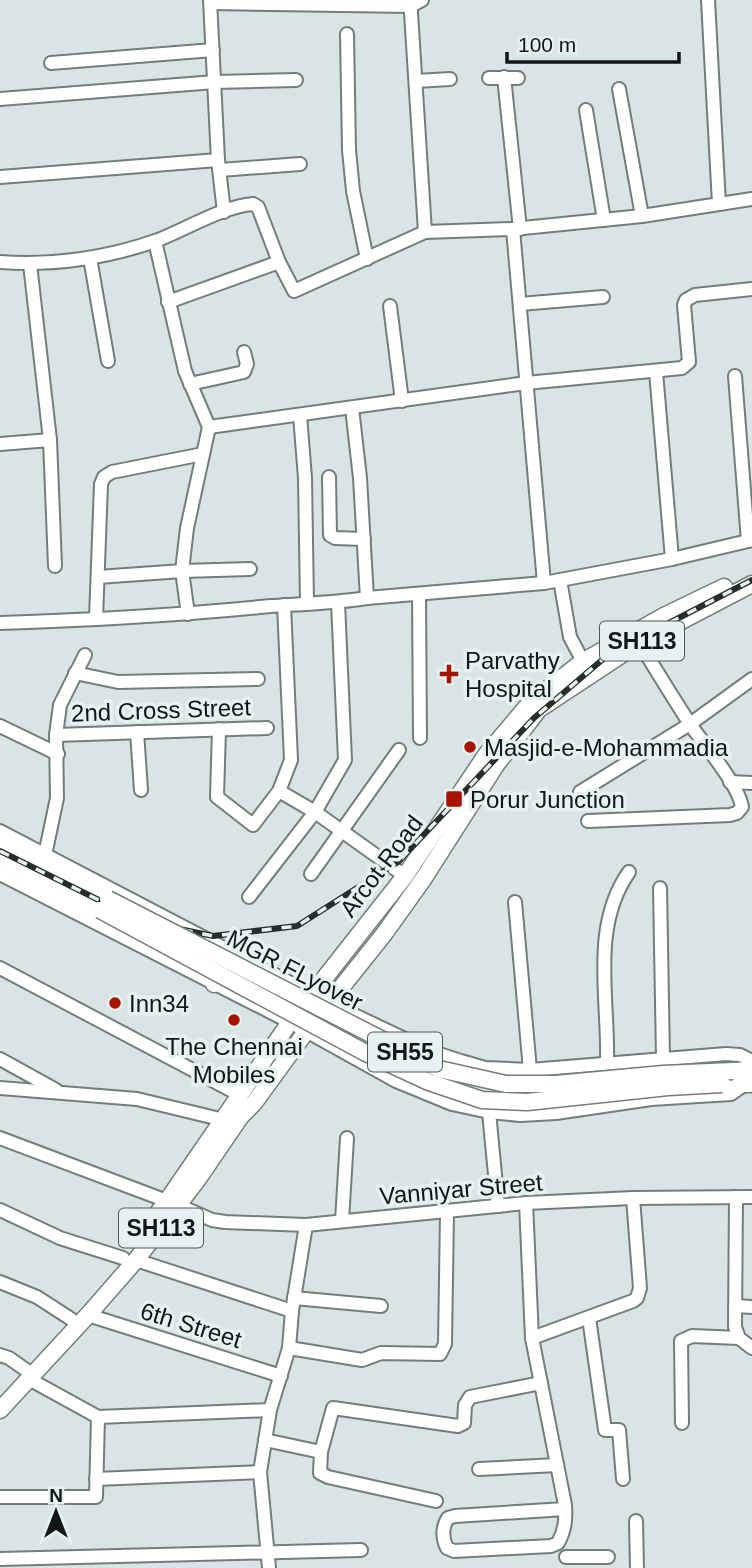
<svg xmlns="http://www.w3.org/2000/svg" width="752" height="1568" viewBox="0 0 752 1568" font-family="Helvetica,sans-serif">
<style>
.lines{fill:none;stroke-linecap:round;stroke-linejoin:round}
.minor-casing{stroke:#727e7c;stroke-width:16}
.major-casing{stroke:#727e7c;stroke-width:19}
.minor{stroke:#fff;stroke-width:12}
.major{stroke:#fff;stroke-width:16}
.rail-casing{stroke:#272c2c;stroke-width:6}
.rail{stroke:#e6f2f1;stroke-width:3.5;stroke-dasharray:10;stroke-linecap:butt}
.major-bridge-casing{stroke:#727e7c;stroke-width:19;stroke-linecap:butt}
.major-bridge{stroke:#fff;stroke-width:16}
.poi-dot{fill:#a61401;stroke:#e6f2f1;stroke-width:2.5}
.labels{text-anchor:middle;dominant-baseline:central;stroke-width:7;stroke-linejoin:round;paint-order:stroke}
.shield{fill:#e6f2f1;stroke:#525858;stroke-width:2}
.shield-label{font-size:23px;font-weight:bold;fill:#121616}
.poi-label{font-size:24px;fill:#121616;stroke:#e6f2f1;text-anchor:start}
.street-label{font-size:24px;fill:#121616;stroke:#e6f2f1}
</style>
<rect width="100%" height="100%" fill="#d9e5e4"/>
<g class="lines">
<g class="minor-casing">
<g id="minor">
<polyline points="210,0 218,160 224,212"/>
<polyline points="422,0 411,6 411,13 425,232 513,229 544,583"/>
<polyline points="708,0 719,204"/>
<polyline points="211,3 411,6"/>
<polyline points="347,34 349,150 353,191 367,259"/>
<polyline points="51,63 213,50"/>
<polyline points="504,77 520,229"/>
<polyline points="489,78 518,78"/>
<polyline points="416,81 450,79"/>
<polyline points="619,89 642,216"/>
<polyline points="0,99 215,82 296,80"/>
<polyline points="586,110 604,220"/>
<polyline points="220,170 300,164"/>
<polyline points="0,177 218,160"/>
<polyline points="513,229 642,216 752,199"/>
<polyline points="155,241 185,371 209,427 187,528 182,571 188,614"/>
<polyline points="90,258 108,361"/>
<path d="M0 262C52 266 108 258 158 240 186 229 224 206 253 204L258 207 279 262 294 291 425 232"/>
<polyline points="30,264 50,440 55,566"/>
<polyline points="168,302 279,262"/>
<polyline points="520,304 603,297"/>
<polyline points="390,306 402,401"/>
<polyline points="656,372 672,559"/>
<polyline points="735,376 748,541"/>
<polyline points="190,384 244,372 247,364 244,352"/>
<polyline points="352,408 360,478 367,598"/>
<polyline points="300,415 305,478 307,603"/>
<polyline points="209,427 526,383 682,368 689,362 684,305 686,300 695,295 752,289"/>
<polyline points="0,444 50,440"/>
<polyline points="329,477 330,535 335,538 364,539"/>
<polyline points="98,577 182,571 250,569"/>
<polyline points="560,580 570,637 587,669"/>
<polyline points="419,594 420,738"/>
<polyline points="96,619 101,484 104,477 112,472 203,454"/>
<path d="M0 623C91 620 181 615 271 606 303 604 335 603 367 598L544 583 672 559 752 540"/>
<polyline points="75,673 118,682 258,679"/>
<polyline points="0,726 58,754"/>
<polyline points="219,729 217,797 253,825 279,791 291,760 284,605"/>
<polyline points="137,732 141,790"/>
<polyline points="56,735 267,728"/>
<polyline points="730,782 752,783"/>
<polyline points="279,791 315,812 405,876"/>
<polyline points="580,792 690,724 752,679"/>
<path d="M588 821 730 815 737 813 742 807C739 785 704 745 690 724 671 695 653 665 635 636"/>
<polyline points="0,831 329,1003 430,1051 461,1061 485,1068 530,1070 726,1054 740,1055 752,1061"/>
<polyline points="45,855 57,798 56,735 60,705 85,655"/>
<polyline points="0,874 290,1022 396,1081 452,1104 489,1112 520,1115 556,1113 651,1099 731,1094 745,1084"/>
<polyline points="311,874 399,750"/>
<polyline points="660,888 663,1058"/>
<polyline points="249,897 315,812 345,760 338,603"/>
<polyline points="515,902 530,1070"/>
<polyline points="0,968 240,1095"/>
<polyline points="0,1059 56,1090"/>
<path d="M607 1062C609 1000 590 927 629 872"/>
<polyline points="0,1088 137,1099 224,1120"/>
<polyline points="489,1112 498,1206"/>
<polyline points="0,1138 167,1201"/>
<polyline points="736,1197 735,1327 739,1338 752,1348"/>
<path d="M526 1203 532 1338 565 1505C566 1520 565 1530 558 1543L551 1546 454 1551 447 1548C442 1538 442 1527 448 1518L455 1516 565 1509"/>
<polyline points="178,1205 212,1220 225,1222 306,1225 526,1203 633,1198 752,1197"/>
<polyline points="0,1210 60,1238 123,1258"/>
<polyline points="342,1221 347,1138"/>
<polyline points="136,1260 292,1311"/>
<polyline points="0,1282 37,1297 71,1319"/>
<polyline points="294,1298 381,1306"/>
<polyline points="735,1306 752,1307"/>
<polyline points="88,1315 281,1376"/>
<polyline points="589,1318 605,1430 619,1430 623,1479"/>
<polyline points="532,1338 633,1301 637,1298 640,1288 633,1198"/>
<polyline points="289,1348 362,1360 381,1353 440,1354 445,1344 447,1213"/>
<polyline points="0,1355 9,1358 33,1375"/>
<polyline points="29,1379 98,1417 270,1410"/>
<polyline points="682,1423 681,1341 692,1336 739,1338"/>
<polyline points="265,1440 321,1452"/>
<polyline points="479,1469 557,1465"/>
<polyline points="96,1479 260,1472"/>
<polyline points="0,1497 96,1497 98,1417"/>
<polyline points="436,1501 328,1477 320,1473 321,1452 333,1408 458,1426 464,1423 465,1405 470,1397 541,1383"/>
<polyline points="636,1521 637,1568"/>
<polyline points="566,1557 608,1557"/>
<polyline points="0,1559 361,1550"/>
<polyline points="269,1568 260,1472 270,1410 289,1348 292,1311 306,1225"/>
</g>
</g>
<g class="major-casing">
<g id="major">
<polyline points="0,842 108,899"/>
<polyline points="0,859 100,910"/>
<polyline points="214,984 232,951"/>
<polyline points="733,1071 752,1070"/>
<polyline points="722,1084 752,1084"/>
<polyline points="138,1239 167,1201 290,1022 405,876 486,755 530,703 582,662 664,616 724,587"/>
<polyline points="0,1410 88,1315 136,1260 198,1179 241,1116 254,1103 305,1033 384,934 424,878 496,765 539,709 639,643 752,584"/>
</g>
</g>
<use href="#minor" class="minor"/>
<use href="#major" class="major"/>
<g class="rail-casing">
<polyline id="rail" points="0,851 141,921 213,936 297,926 398,862 534,718 609,654 752,580"/>
</g>
<use href="#rail" class="rail"/>
<g class="major-bridge-casing">
<g id="major-bridge">
<polyline points="108,899 439,1069 506,1084 556,1084 663,1074 733,1071"/>
<polyline points="100,910 364,1052 429,1082 482,1100 527,1102 668,1087 722,1084"/>
</g>
</g>
<use href="#major-bridge" class="major-bridge"/>
</g>
<g class="poi-dot">
<path d="M445.5 663.5h7v7h7v7h-7v7h-7v-7h-7v-7h7z"/>
<circle cx="470" cy="747" r="7"/>
<rect x="445" y="790" width="18" height="18" rx="3.5"/>
<circle cx="115" cy="1003" r="7"/>
<circle cx="234" cy="1020" r="7"/>
</g>
<g class="labels">
<g class="shield">
<rect x="600" y="621.5" width="84" height="39" rx="5"/>
<rect x="368" y="1032.5" width="74" height="39" rx="5"/>
<rect x="119" y="1208.5" width="84" height="39" rx="5"/>
</g>
<g class="shield-label">
<text x="642" y="641">SH113</text>
<text x="405" y="1052">SH55</text>
<text x="161" y="1228">SH113</text>
</g>
<g class="poi-label">
<text x="465" y="660">Parvathy<tspan x="465" dy="28">Hospital</tspan></text>
<text x="484" y="747">Masjid-e-Mohammadia</text>
<text x="470" y="799">Porur Junction</text>
<text x="129" y="1003">Inn34</text>
<text x="234" y="1046" text-anchor="middle">The Chennai<tspan x="234" dy="28">Mobiles</tspan></text>
</g>
<g class="street-label">
<text transform="translate(161 710) rotate(-2)">2nd Cross Street</text>
<text transform="translate(381 866) rotate(-53)">Arcot Road</text>
<text transform="translate(295 970) rotate(27)">MGR FLyover</text>
<text transform="translate(461 1189) rotate(-5)">Vanniyar Street</text>
<text transform="translate(191 1325) rotate(17)">6th Street</text>
</g>
</g>
<g transform="translate(56 1512)" stroke="#e6f2f1" stroke-width="5" paint-order="stroke">
<path d="M0-5L12 26L0 18L-12 26Z" fill="#121616"/>
<text y="-10" font-size="19" font-weight="bold" text-anchor="middle" fill="#121616">N</text>
</g>
<path d="M507 52v10h172v-10" fill="none" stroke="#121616" stroke-width="3.5"/>
<text x="518" y="52" font-size="21" fill="#121616" stroke="#e6f2f1" stroke-width="5" paint-order="stroke">100 m</text>
</svg>
